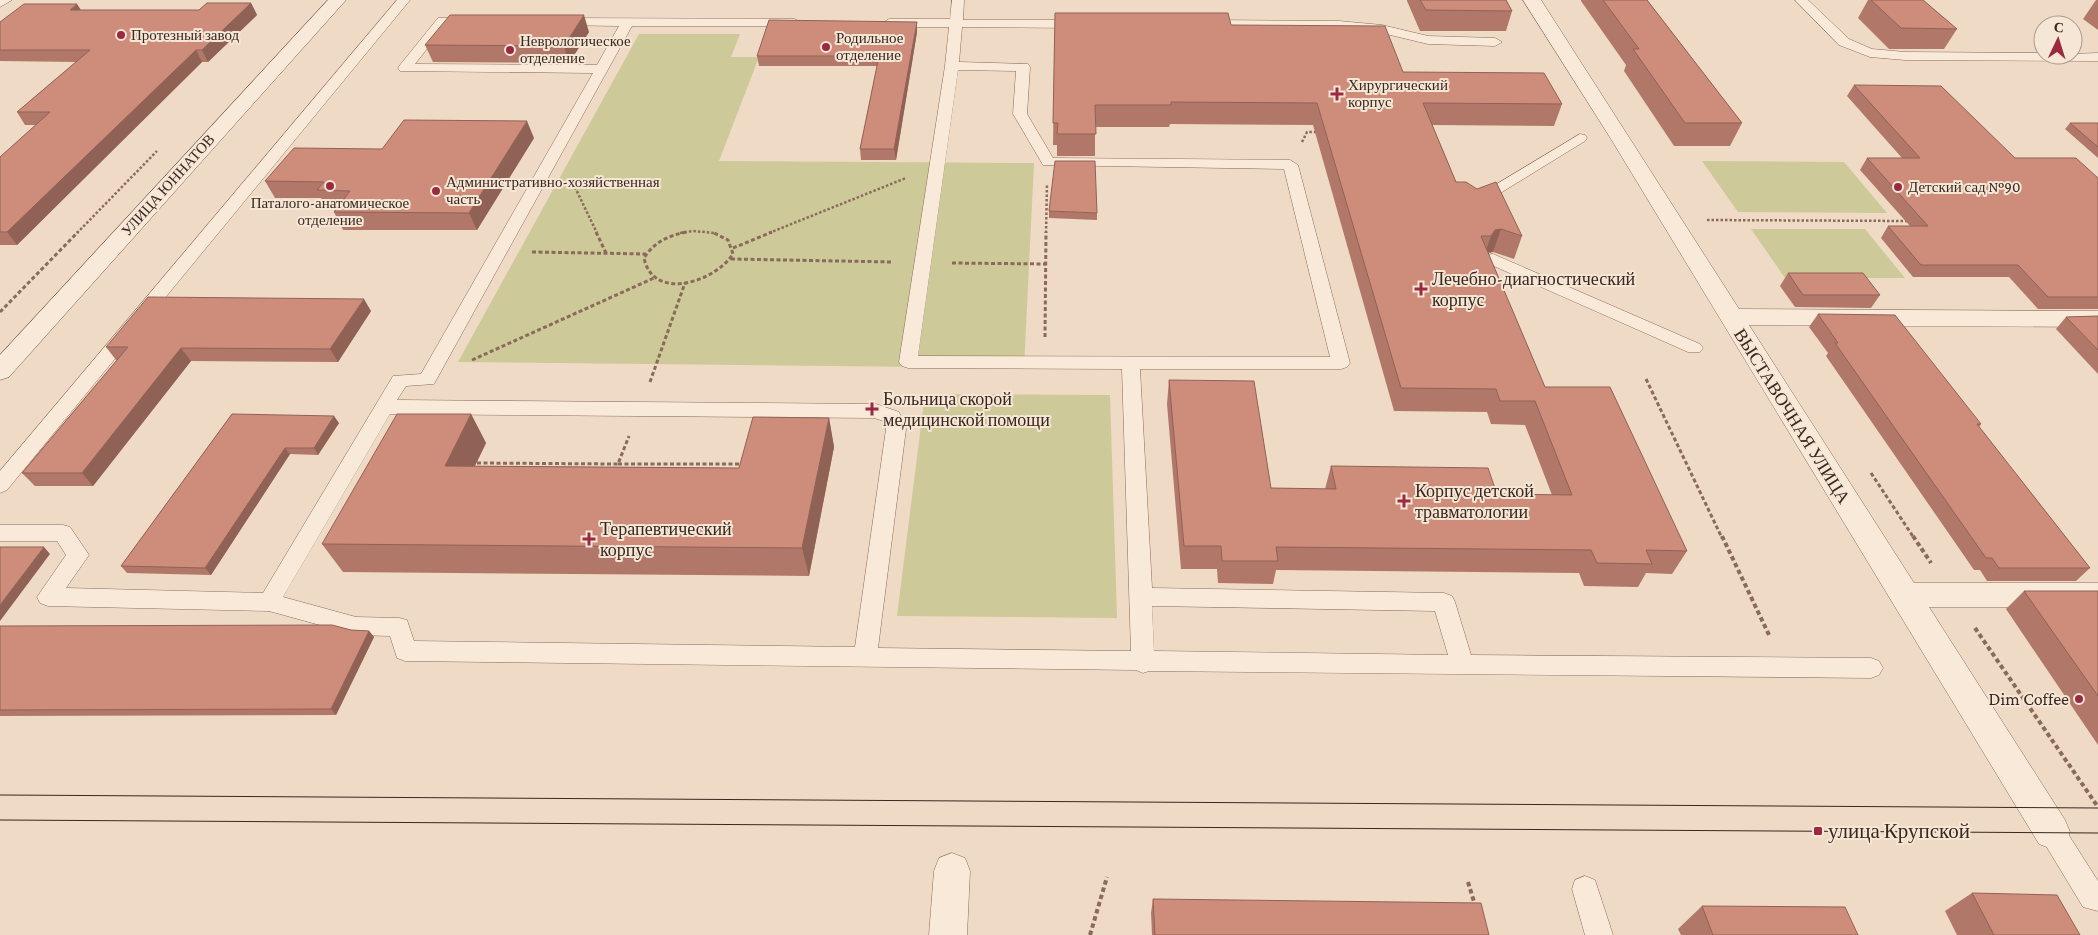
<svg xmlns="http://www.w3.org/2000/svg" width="2098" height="935" viewBox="0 0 2098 935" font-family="'Crimson Pro',serif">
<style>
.green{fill:#cdc999}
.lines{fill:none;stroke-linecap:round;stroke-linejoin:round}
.lane-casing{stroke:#8a6b5b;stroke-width:1}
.street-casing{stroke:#8a6b5b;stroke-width:1}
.secondary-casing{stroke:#6c4c3e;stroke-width:1}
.path-far2{stroke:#8a6b5b;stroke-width:2.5;stroke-dasharray:2.5 2;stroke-linecap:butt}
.path-far1{stroke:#8a6b5b;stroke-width:3;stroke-dasharray:4 2.5;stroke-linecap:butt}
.path{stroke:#8a6b5b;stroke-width:4;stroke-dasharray:4.5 3;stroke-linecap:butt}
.lane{fill:#f9e9d9;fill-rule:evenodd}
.street{fill:#f9e9d9;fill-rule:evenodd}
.secondary{fill:#f9e9d9;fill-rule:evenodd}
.tram{stroke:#3a271f;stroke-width:1}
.wall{fill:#b1786a}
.shaded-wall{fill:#906256}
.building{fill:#ce8c7b;stroke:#906256}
.poi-dot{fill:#9a2a42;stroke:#f6e6d5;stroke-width:2}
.labels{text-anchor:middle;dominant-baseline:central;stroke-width:4;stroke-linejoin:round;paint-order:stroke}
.far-poi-label{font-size:15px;fill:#3a271f;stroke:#f6e6d5;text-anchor:start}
.far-street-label{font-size:15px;fill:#3a271f;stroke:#f6e6d5}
.poi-label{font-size:18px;fill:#3a271f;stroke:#f6e6d5;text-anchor:start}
.street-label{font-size:18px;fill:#3a271f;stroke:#f6e6d5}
.near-poi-label{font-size:21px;fill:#3a271f;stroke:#f6e6d5;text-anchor:start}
</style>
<rect width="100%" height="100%" fill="#efdac5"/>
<g class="green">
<polygon points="639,34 740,34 731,57 759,57 719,161 1034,163 1024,368 458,362"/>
<polygon points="1702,161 1844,162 1887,213 1738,212"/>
<polygon points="1751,229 1865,229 1905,278 1785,278"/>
<polygon points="925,394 1110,395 1117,618 897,616"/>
</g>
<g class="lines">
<g class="lane-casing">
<g id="lane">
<polygon points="0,0 12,0 0,7"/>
<polygon points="397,0 410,0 7,490 0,493 0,471"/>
<path d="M952 0H964L963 20H1082L1088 24 1082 28 962 27 959 62 1028 64 1030 67 1027 114 1053 158 1290 160 1298 165 1350 363 1347 367 1341 369H1140L1152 588 1444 593 1452 596 1455 602 1471 655 1871 658 1879 661 1883 668 1879 675 1871 678 1149 671 1143 673 1136 670 405 661 397 658 390 636 356 635 269 611 48 606 40 603 37 597 66 555 57 541H0V525H63L70 527 89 555 66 588 263 593 393 376 421 374 593 73 400 71 398 68 400 65 438 18 472 17 478 21 472 25H446L415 64 597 65 619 26 555 25 553 22 559 18 795 19 801 23 800 26H632L434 384 406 386 397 400 876 404 899 412 906 429 878 648 1131 651 1122 369 908 368 902 366 899 362 945 66 949 27H889L883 23 889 19H950ZM958 70 1016 71 1013 114 1043 165 1284 169 1330 357 918 356ZM390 414 874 418 884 421 886 429 855 647 414 641 407 620 399 618 356 617 283 597ZM1152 606 1435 611 1448 655 1154 651Z"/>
<polygon points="1795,0 1808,0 1849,39 1872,49 1905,52 2043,53 2043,55 2098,53 2098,61 1905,60 1870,57 1839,45"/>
<polygon points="1204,20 1339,21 1382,25 1428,36 1495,38 1502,42 1495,46 1428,44 1382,33 1339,29 1199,27 1198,24"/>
<polygon points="1580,134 1585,135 1587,138 1585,141 1481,205 1475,207 1467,202"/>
<polygon points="1493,254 1700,344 1703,348 1700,352 1688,352 1487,263 1485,259 1487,255"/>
<polygon points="2052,820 2061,823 2098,881 2098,911 2083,907 2043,841 2039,832 2043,823"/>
<polygon points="1585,876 1595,880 1613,935 1585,935 1572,889 1575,880"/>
</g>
</g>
<g class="street-casing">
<g id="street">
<polygon points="1523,0 1541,0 1739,309 2098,311 2098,327 1749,325 1914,583 2098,583 2098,607 1929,607 2065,820 2070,832 2065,844 2052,849 2039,844 1611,139"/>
<polygon points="952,853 965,858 970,871 967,935 929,935 934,871 939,858"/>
</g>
</g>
<g class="secondary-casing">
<polygon id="secondary" points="328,0 346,0 9,377 0,380 0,355"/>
</g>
<g class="path-far2">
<polyline points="1302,142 1307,132 1317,132"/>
<polyline points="571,179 597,233"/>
<polyline points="1707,220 1908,221"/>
<polyline points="77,233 157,151"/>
<polyline points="680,233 693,231 715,233"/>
<polyline points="769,233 906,178"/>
<polyline points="1046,233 1047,185"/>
</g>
<g class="path-far1">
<polyline points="596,232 606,253"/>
<path d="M686 232C668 236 654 242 644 258 653 302 715 282 733 254L728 240 712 232"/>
<polyline points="733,248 772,232"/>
<polyline points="532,252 646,254"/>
<polyline points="731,259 893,262"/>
<polyline points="952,263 1046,264"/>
<polyline points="0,312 78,232"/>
<polyline points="1045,337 1046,232"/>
<polyline points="472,360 654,278"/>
<polyline points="1646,379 1722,538"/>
<polyline points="650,382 685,283"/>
<polyline points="477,463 618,464 629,436"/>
<polyline points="618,464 742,464"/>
<polyline points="1871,473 1914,538"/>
</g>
<g class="path">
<polyline points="1722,536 1770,637"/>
<polyline points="1913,536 1931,563"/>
<polyline points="1975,628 2098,807"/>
<polyline points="1468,882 1475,905"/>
<polyline points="1090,935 1107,877"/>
</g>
<use href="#lane" class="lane"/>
<use href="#street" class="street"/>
<use href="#secondary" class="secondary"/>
<g class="tram">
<polyline points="0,795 2098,808"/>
<polyline points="0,820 2098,833"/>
</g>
</g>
<g class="wall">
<polygon points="1407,0 1506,0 1512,11 1506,31 1420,31 1407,1"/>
<polygon points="1581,0 1647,0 1742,123 1730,146 1674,146 1624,71 1626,65 1581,1"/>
<polygon points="1868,0 1923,0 1957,29 1944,49 1889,49 1858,18"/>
<polygon points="2096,0 2098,0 2098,30 2083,19"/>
<polygon points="251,3 257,15 208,62 202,62 17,245 0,245 0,157 36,125 25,125 17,112 76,62 0,61 0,22 81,10 199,10"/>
<polygon points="1055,13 1231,25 1403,72 1562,104 1554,126 1432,125 1456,182 1522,236 1514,259 1493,252 1488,253 1545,387 1687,551 1672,574 1646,573 1638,587 1584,586 1579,573 1276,570 1273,584 1218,583 1217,569 1181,569 1167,404 1169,380 1271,488 1325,489 1331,466 1497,494 1552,495 1525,425 1491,424 1487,412 1394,411 1313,125 1170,124 1169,127 1095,127 1095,156 1057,156 1057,145 1053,145"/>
<polygon points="589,32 569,63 433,62 425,45"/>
<polygon points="917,32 896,160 861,160 860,149 877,66 759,66 757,56"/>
<polygon points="1854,85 2015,158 2098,178 2098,309 2038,309 2009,277 1913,277 1881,238 1888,226 1910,226 1860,170 1867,158 1902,158 1847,96"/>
<polygon points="2070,123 2098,123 2098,158 2065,129"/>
<polygon points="534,138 477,230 343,230 334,212 337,208 326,207 321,198 275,198 265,181 382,149"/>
<polygon points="1049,211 1097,213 1097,220 1049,218"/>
<polygon points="1788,273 1880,295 1871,308 1795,307 1780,286"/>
<polygon points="371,311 338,362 191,361 93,486 35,486 22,473 117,360 116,360 106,347"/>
<polygon points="1818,314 1981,424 1979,427 2090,568 2076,581 1987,581 1980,570 1974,570 1826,356 1828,353 1809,327"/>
<polygon points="2098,316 2098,374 2056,329 2066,317"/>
<polygon points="232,414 339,423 318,455 290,454 211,575 127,573 121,566"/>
<polygon points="471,414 486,443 475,466 739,468 829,418 834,447 809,576 343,572 322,544"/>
<polygon points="2024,591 2098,591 2098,745 2006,609"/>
<polygon points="0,626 351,630 369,631 374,637 336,715 0,716"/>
<polygon points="1972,893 2080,935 1957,935 1945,911"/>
<polygon points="1153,899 1489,935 1152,935 1151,913"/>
<polygon points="1702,906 1858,935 1681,935 1678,929"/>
</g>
<g class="shaded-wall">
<polygon points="251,3 257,15 208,62 202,50"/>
<polygon points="77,4 85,16 70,10"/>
<polygon points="584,15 589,32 569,63 564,46"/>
<polygon points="917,22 917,32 896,160 894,149"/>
<polygon points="196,50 202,62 17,245 7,232"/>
<polygon points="527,121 534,138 477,230 469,213"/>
<polygon points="1501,229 1493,252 1487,253 1483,259 1491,236 1495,230"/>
<polygon points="364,299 371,311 338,362 330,349"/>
<polygon points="181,348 191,361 93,486 82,473"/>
<polygon points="471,414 486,443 461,494 445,466"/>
<polygon points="334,416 339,423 318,455 314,448"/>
<polygon points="829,418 834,447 809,576 802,548"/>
<polygon points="285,448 290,454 211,575 205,568"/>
<polygon points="44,547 50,554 0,621 0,605"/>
<polygon points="369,631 374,637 336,715 331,709"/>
</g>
<g class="building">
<polygon points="1420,0 1506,0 1512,11 1426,10"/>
<polygon points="1603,0 1647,0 1742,123 1685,123 1633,49 1639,49"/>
<polygon points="1871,0 1923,0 1957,29 1901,28"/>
<polygon points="207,3 251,3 202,50 196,50 7,232 0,232 0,157 50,112 17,112 90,50 0,50 0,22 24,4 77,4 70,10 199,10"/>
<polygon points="1055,13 1228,13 1231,25 1385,26 1403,72 1544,73 1562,104 1423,103 1456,182 1466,182 1477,189 1496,182 1522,236 1501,229 1495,230 1491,236 1481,236 1545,387 1610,387 1687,551 1646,550 1652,564 1597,563 1591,550 1276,547 1278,561 1222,561 1221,546 1184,546 1169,380 1254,381 1271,488 1336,489 1331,466 1488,468 1497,494 1572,495 1535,401 1500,401 1496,389 1401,388 1317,103 1171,102 1171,105 1095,105 1096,134 1057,134 1058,123 1053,123"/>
<polygon points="450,15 584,15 564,46 425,45"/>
<polygon points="769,20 917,22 894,149 860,149 879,56 757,56"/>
<polygon points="1854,85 1941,86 2015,158 2076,158 2098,178 2098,297 2048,297 2018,265 1921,265 1888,226 1928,226 1867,158 1920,158"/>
<polygon points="404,120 527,121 469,213 334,212 350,191 317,190 324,182 265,181 294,148 382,149"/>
<polygon points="2070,123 2098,123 2098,147"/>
<polygon points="1055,161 1095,161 1097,213 1049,211"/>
<polygon points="1788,273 1863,273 1880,295 1803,295"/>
<polygon points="148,297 364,299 330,349 181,348 82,473 22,473 128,347 106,347"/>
<polygon points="1818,314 1895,315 1981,424 1977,424 2090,568 1999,568 1992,558 1986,558 1835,343 1838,343"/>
<polygon points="2098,316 2098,350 2066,317"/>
<polygon points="232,414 334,416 314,448 285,448 205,568 121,566"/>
<polygon points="397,414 471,414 445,466 739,468 753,417 829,418 802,548 322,544"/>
<polygon points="0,547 44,547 0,605"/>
<polygon points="2024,591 2098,591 2098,696"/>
<polygon points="332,625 351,630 369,631 331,709 0,710 0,626"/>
<polygon points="1972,893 2057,895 2080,935 1994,935"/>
<polygon points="1153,899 1481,903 1489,935 1155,935"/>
<polygon points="1702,906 1845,907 1858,935 1713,935"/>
</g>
<g class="poi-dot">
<circle cx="121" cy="35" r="5"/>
<circle cx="826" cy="47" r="5"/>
<circle cx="510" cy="50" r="5"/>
<path d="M1334.5 86.5h5v5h5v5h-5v5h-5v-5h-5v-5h5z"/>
<circle cx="330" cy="186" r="5"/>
<circle cx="1898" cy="187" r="5"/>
<circle cx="436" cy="191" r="5"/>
<path d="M1418.5 281.5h5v5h5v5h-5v5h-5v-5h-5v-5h5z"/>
<path d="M869.5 401.5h5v5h5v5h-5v5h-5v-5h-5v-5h5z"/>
<path d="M1401.5 493.5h5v5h5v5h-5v5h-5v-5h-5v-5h5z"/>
<path d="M586.5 531.5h5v5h5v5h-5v5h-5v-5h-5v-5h5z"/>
<circle cx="2079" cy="699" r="5"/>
<rect x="1813" y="826" width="10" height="10" rx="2.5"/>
</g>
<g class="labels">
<g class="far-poi-label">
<text x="131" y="35">Протезный завод</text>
<text x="836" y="38">Родильное<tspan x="836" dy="17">отделение</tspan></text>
<text x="520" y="41">Неврологическое<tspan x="520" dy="17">отделение</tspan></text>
<text x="1348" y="85">Хирургический<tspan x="1348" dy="17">корпус</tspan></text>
<text x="446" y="182">Административно-хозяйственная<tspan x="446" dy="17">часть</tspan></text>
<text x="1908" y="187">Детский сад №90</text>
<text x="330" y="203" text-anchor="middle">Паталого-анатомическое<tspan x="330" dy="17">отделение</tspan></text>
</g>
<g class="far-street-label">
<text transform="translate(168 185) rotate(-48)">УЛИЦА ЮННАТОВ</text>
</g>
<g class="poi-label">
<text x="1432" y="279">Лечебно-диагностический<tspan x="1432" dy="21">корпус</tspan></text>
<text x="883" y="399">Больница скорой<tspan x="883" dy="21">медицинской помощи</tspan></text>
<text x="1415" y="491">Корпус детской<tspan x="1415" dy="21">травматологии</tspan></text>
<text x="600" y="529">Терапевтический<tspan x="600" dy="21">корпус</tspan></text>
<text x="2069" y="699" text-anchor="end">Dim Coffee</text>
</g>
<g class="street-label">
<text transform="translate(1792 416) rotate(58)">ВЫСТАВОЧНАЯ УЛИЦА</text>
</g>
<g class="near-poi-label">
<text x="1828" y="831">улица Крупской</text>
</g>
</g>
<g transform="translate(2058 40) rotate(4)"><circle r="24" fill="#f6e6d5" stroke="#ab9a8c"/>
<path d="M0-4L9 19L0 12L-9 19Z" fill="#9a2a42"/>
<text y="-8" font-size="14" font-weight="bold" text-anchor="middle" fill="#3a271f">С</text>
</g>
</svg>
